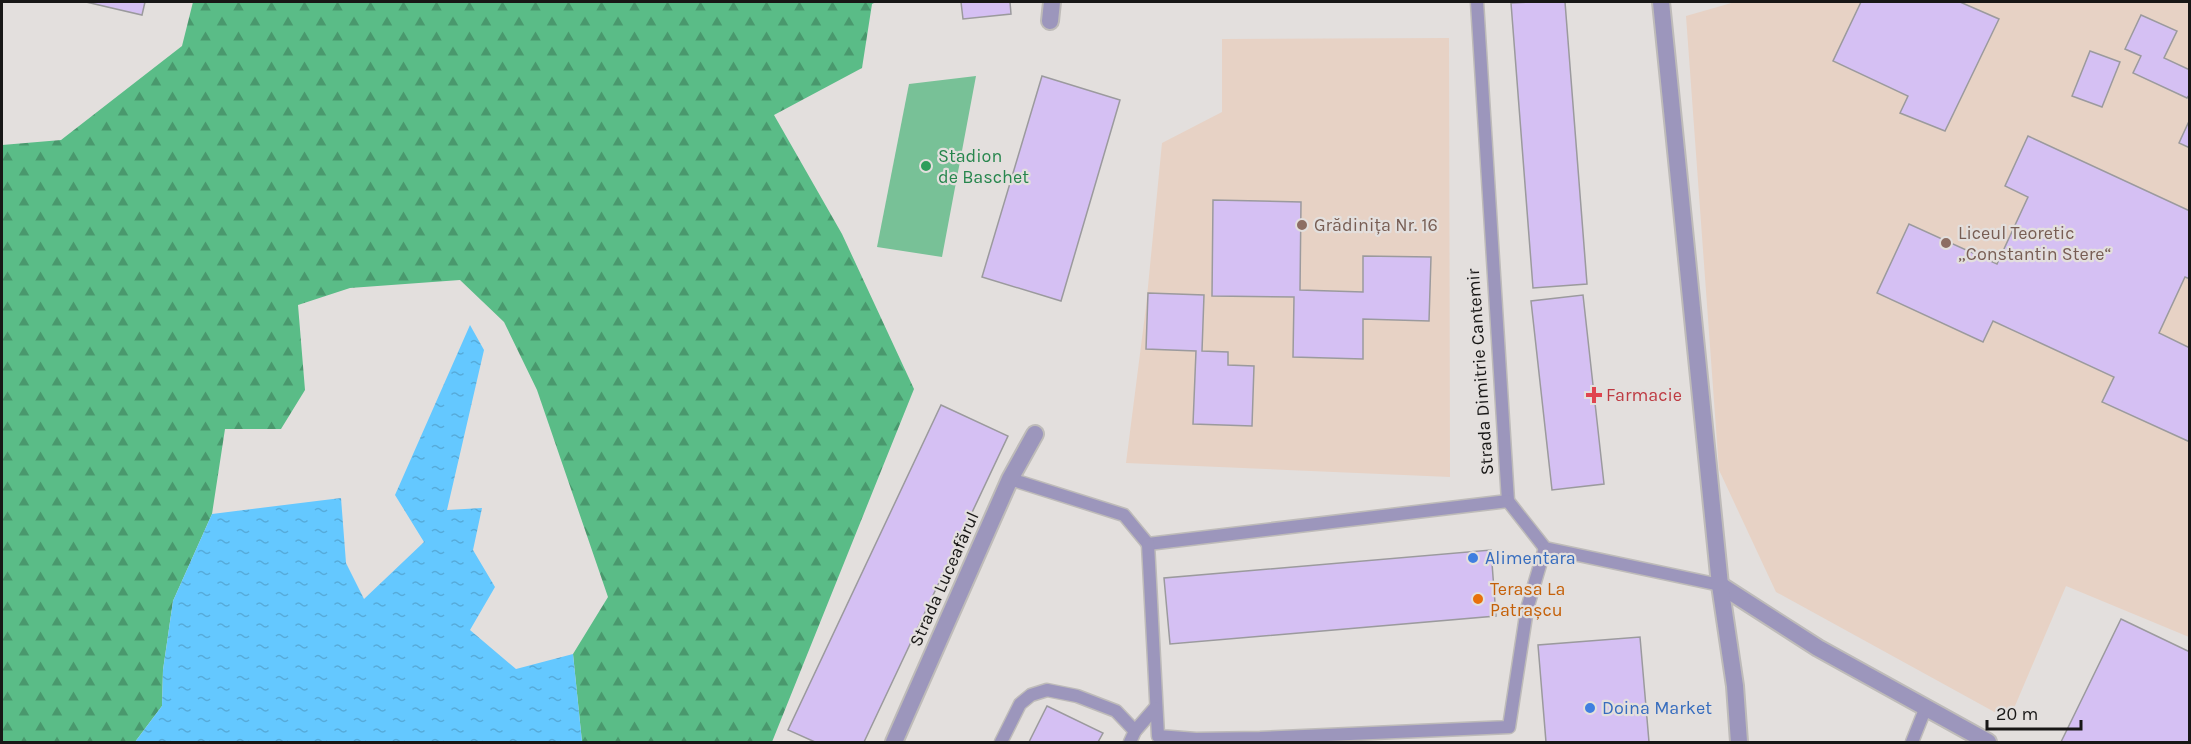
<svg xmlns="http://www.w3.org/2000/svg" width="2191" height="744" viewBox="0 0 2191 744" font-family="Karla,sans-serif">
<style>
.education{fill:#e7d2c5}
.forest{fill:url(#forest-firs)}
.pitch{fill:#78c197}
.water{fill:url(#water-ripples)}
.building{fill:#d5c0f3;stroke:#9b9a9d;stroke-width:1.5}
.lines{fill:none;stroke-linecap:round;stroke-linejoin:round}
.service-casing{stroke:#bebbb9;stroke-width:15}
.minor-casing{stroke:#bebbb9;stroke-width:20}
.tertiary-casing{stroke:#bebbb9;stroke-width:20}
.service{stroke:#9c96bc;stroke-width:12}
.minor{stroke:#9c96bc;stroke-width:16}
.tertiary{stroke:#9c96bc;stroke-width:16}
.leisure-dot{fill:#2e9e5b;stroke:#e3dfdd;stroke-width:2}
.education-dot{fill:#8d6e63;stroke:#e3dfdd;stroke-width:2}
.health-dot{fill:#e0444e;stroke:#e3dfdd;stroke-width:2}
.shop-dot{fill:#3f7fe0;stroke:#e3dfdd;stroke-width:2}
.food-dot{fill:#e8710a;stroke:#e3dfdd;stroke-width:2}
.labels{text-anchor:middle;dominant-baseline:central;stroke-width:4.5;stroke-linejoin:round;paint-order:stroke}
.leisure-label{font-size:18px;fill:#27864d;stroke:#e3dfdd;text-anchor:start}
.education-label{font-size:18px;fill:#785e54;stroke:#e3dfdd;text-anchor:start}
.street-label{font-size:18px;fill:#181716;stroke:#e3dfdd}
.health-label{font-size:18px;fill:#be3a42;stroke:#e3dfdd;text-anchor:start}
.shop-label{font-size:18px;fill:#366cbe;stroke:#e3dfdd;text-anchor:start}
.food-label{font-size:18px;fill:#c56008;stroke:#e3dfdd;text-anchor:start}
</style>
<defs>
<pattern id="forest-firs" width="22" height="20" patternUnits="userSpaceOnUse" patternTransform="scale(1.5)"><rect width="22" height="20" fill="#5abc87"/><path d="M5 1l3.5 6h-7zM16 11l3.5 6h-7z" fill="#49986d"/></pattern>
<pattern id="water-ripples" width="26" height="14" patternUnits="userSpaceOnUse" patternTransform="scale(1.5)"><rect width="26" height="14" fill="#64c8ff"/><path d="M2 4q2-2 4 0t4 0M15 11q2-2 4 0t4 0" fill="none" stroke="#56abda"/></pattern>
</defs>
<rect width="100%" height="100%" fill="#e3dfdd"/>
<g class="education">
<polygon points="1735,2 2189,2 2189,637 2066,586 2009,720 1776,592 1719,470 1686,16"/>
<polygon points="1449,38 1450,477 1126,463 1146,307 1162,143 1222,112 1222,39"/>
</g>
<polygon class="forest" points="193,2 876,2 872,4 862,68 774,115 842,234 914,389 772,742 582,742 573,654 608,597 537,390 504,322 460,280 350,288 298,305 305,390 281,429 225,429 212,514 173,601 163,670 162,706 135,742 2,742 2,145 61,140 182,46"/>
<polygon class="pitch" points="976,76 942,257 877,247 909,84"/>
<polygon class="water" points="470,325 484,350 447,510 482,508 473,550 495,587 470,630 516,669 573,654 582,742 135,742 162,706 163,670 173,601 212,514 341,498 346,563 364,599 424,542 395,495"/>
<g class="building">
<polygon points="86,2 145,2 142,15"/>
<polygon points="961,2 1010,2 1011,14 963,19"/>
<polygon points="1531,2 1565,2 1587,284 1533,288 1511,3"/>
<polygon points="1861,2 1960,2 1999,19 1945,131 1900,113 1908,96 1833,61"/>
<polygon points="2141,15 2177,31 2164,58 2190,70 2190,94 2187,98 2133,73 2141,56 2125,49"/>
<polygon points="2090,51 2120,62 2102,107 2072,96"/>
<polygon points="1042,76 1120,100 1061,301 982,277"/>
<polygon points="2190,119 2190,148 2179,143"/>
<polygon points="2028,136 2190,211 2190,279 2185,277 2159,333 2190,348 2190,442 2102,402 2114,377 1993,321 1983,342 1877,293 1909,224 1997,264 2028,197 2005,186"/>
<polygon points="1213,200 1301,202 1300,290 1363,292 1363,256 1431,257 1429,321 1363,319 1363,359 1293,357 1294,297 1212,296"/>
<polygon points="1148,293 1204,295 1202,351 1228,352 1228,365 1254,366 1252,426 1193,424 1196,351 1146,349"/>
<polygon points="1583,295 1604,484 1552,490 1531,301"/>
<polygon points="941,405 1008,436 864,742 815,742 788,730"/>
<polygon points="1491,550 1496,616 1170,644 1164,578"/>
<polygon points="2121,619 2190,652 2190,742 2061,742"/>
<polygon points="1640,637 1649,742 1546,742 1538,645"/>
<polygon points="1047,706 1103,733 1098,742 1029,742"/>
</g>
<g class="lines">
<g class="service-casing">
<g id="service">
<polyline points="1477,2 1508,501 1545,548 1720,585"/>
<polyline points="1010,479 1124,515 1148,544 1508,501"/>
<polyline points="1148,544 1158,736 1196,739 1260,738 1509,727 1527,609 1545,548"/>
<polyline points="1001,742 1020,704 1031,695 1047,690 1077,696 1116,711 1135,731"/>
<polyline points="1130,742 1135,731 1155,708"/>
<polyline points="1912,742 1926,707"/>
</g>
</g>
<g class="minor-casing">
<g id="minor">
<polyline points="1050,21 1052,2"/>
<polyline points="1720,585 1818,648 1988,742"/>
<polyline points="894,742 1010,479 1035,434"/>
</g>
</g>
<g class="tertiary-casing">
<polyline id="tertiary" points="1661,2 1720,585 1735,686 1739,742"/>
</g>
<use href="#service" class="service"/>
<use href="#minor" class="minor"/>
<use href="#tertiary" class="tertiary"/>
</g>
<circle class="leisure-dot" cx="926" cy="166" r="6"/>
<g class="education-dot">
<circle cx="1302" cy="225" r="6"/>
<circle cx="1946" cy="243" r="6"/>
</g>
<path class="health-dot" d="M1591 386h6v6h6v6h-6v6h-6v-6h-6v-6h6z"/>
<g class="shop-dot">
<circle cx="1473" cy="558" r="6"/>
<circle cx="1590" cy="708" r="6"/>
</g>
<circle class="food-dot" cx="1478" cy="599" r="6"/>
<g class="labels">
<g class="leisure-label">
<text x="938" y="156">Stadion<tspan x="938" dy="21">de Baschet</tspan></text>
</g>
<g class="education-label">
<text x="1314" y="225">Grădinița Nr. 16</text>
<text x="1958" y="233">Liceul Teoretic<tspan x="1958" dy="21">„Constantin Stere“</tspan></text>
</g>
<g class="street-label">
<text transform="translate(1480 372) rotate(-94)">Strada Dimitrie Cantemir</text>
<text transform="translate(944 579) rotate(-66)">Strada Luceafărul</text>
</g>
<g class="health-label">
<text x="1606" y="395">Farmacie</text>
</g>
<g class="shop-label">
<text x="1485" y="558">Alimentara</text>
<text x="1602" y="708">Doina Market</text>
</g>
<g class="food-label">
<text x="1490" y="589">Terasa La<tspan x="1490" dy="21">Patrașcu</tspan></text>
</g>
</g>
<rect width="2191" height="744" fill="none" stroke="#181716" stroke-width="6"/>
<path d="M1987 720v9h94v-9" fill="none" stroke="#181716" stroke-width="3"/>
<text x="1996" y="720" font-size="18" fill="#181716" stroke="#e3dfdd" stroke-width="4.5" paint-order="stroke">20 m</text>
</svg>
